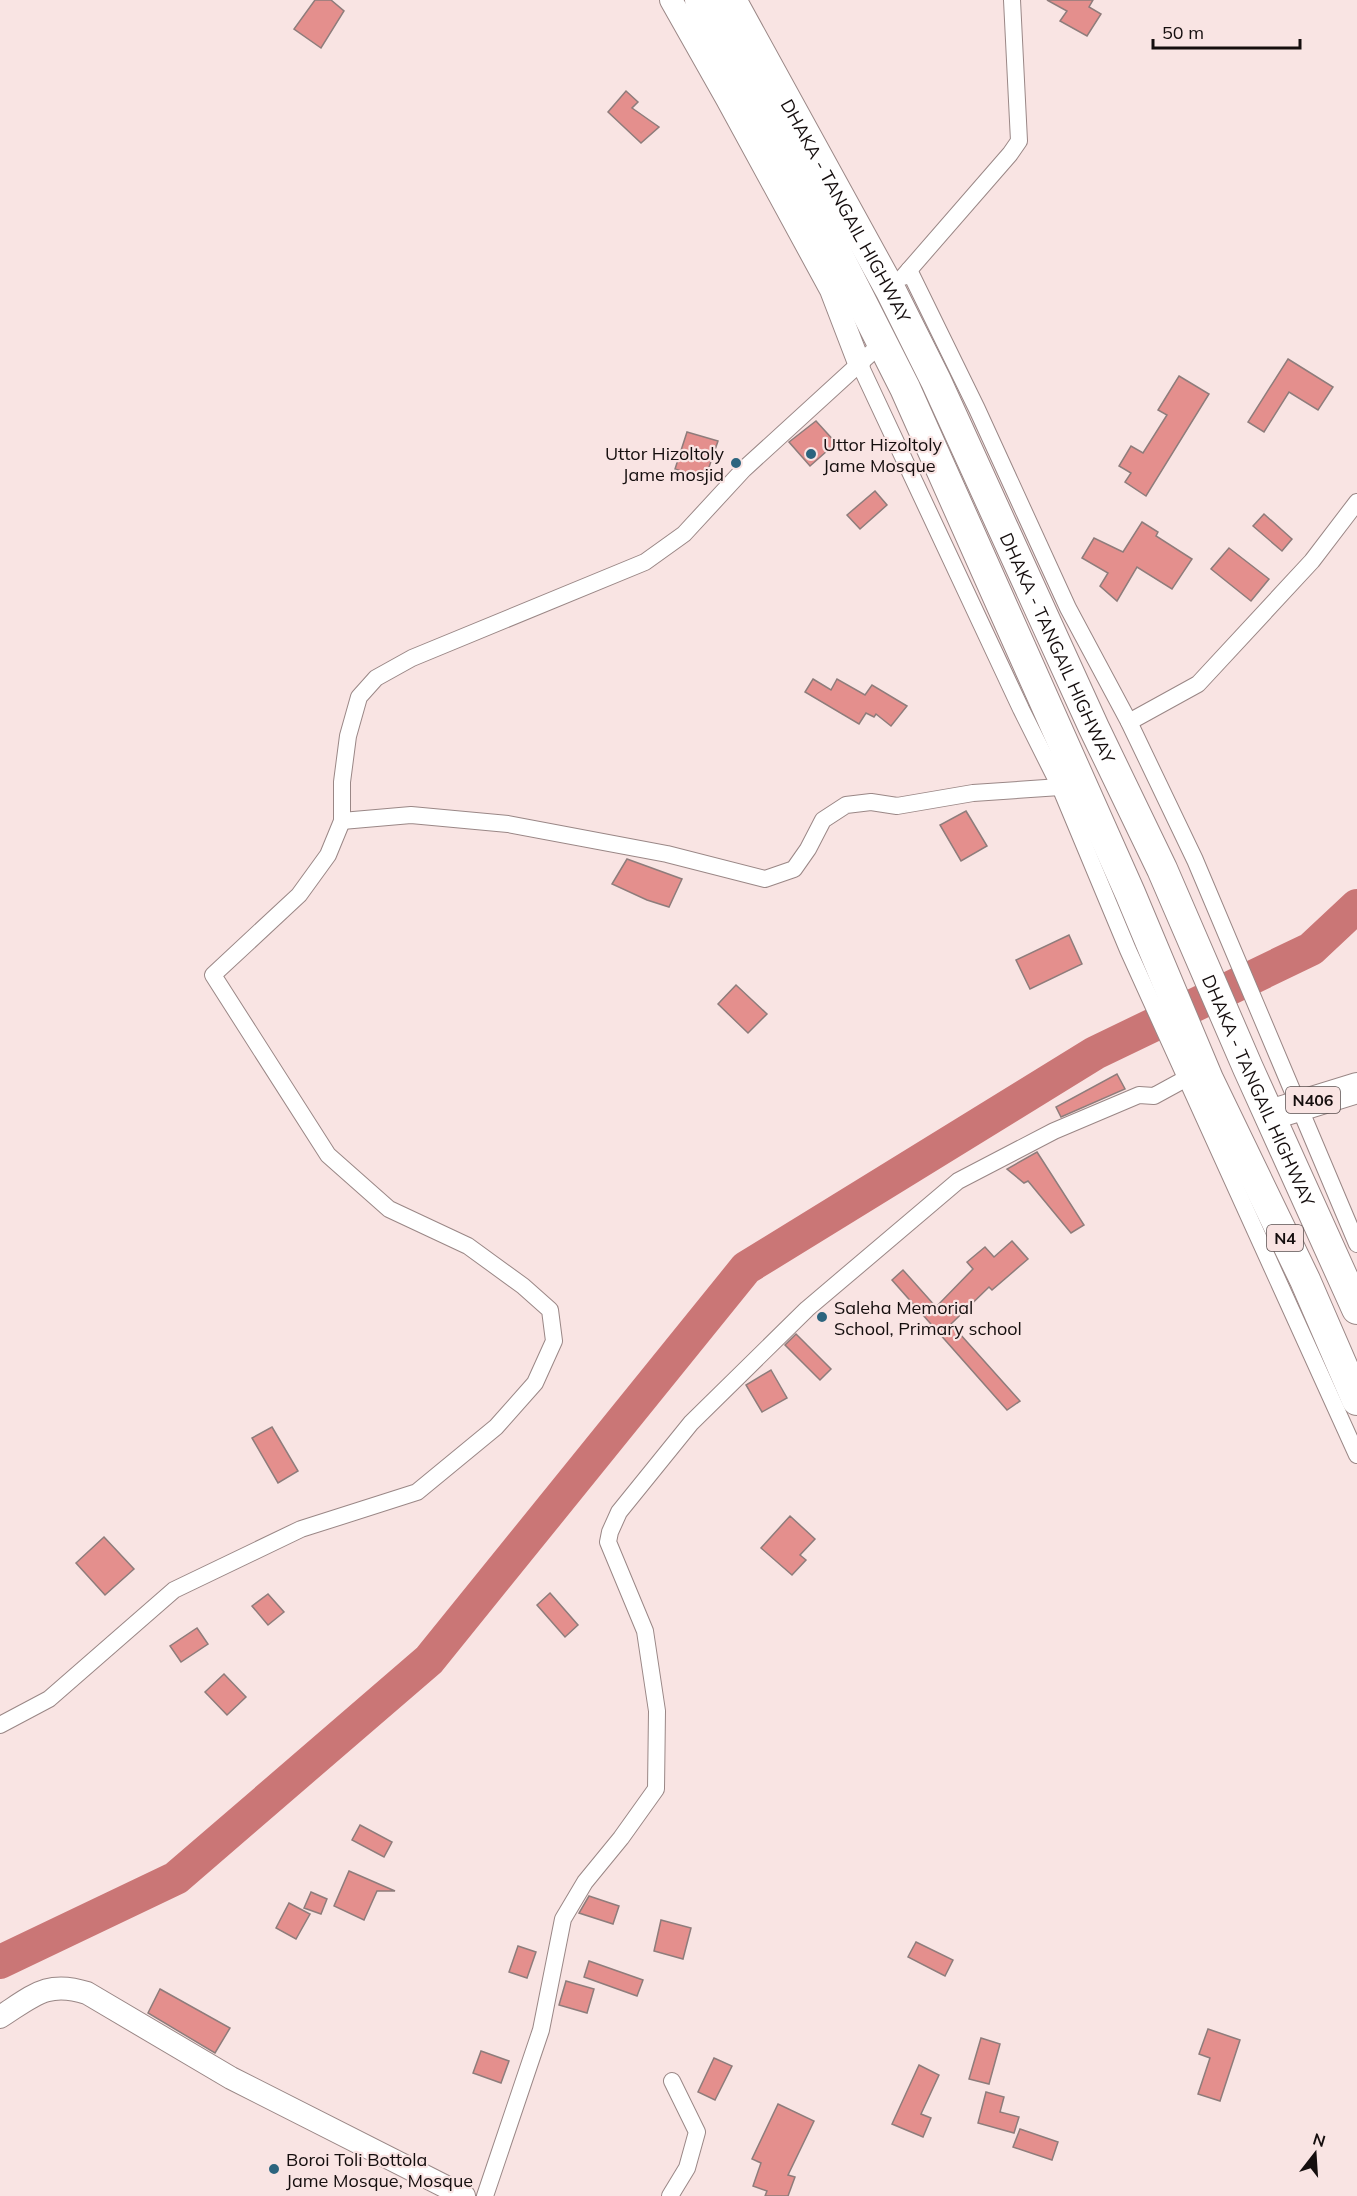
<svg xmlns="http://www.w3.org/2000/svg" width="1357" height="2196" viewBox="0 0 1357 2196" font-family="Mulish,sans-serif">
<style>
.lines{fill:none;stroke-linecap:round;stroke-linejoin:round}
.river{stroke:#ca7676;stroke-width:34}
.building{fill:#e48f8d;stroke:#8e7c7b;stroke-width:1.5}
.street-casing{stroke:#9a8786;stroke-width:18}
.secondary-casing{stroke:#9a8786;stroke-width:24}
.highway-casing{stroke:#9a8786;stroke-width:32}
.street{stroke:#fff;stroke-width:16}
.secondary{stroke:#fff;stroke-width:22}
.highway{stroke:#fff;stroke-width:30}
.poi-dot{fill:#2c647e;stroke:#f9e4e3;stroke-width:2}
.labels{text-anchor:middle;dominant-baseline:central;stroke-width:4.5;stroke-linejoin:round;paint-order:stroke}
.shield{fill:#f9e4e3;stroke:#594e4e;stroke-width:1.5}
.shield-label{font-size:16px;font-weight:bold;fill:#150e0e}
.street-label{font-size:18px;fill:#150e0e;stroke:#f9e4e3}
.poi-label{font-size:18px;fill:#150e0e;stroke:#f9e4e3;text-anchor:start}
</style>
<rect width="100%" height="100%" fill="#f9e4e3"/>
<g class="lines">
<polyline class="river" points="0,1962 176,1878 429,1660 746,1268 1095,1053 1311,949 1357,906"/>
</g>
<g class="building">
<polygon points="315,0 331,0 344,11 321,48 294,29"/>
<polygon points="1047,0 1093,0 1089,7 1101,14 1087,36 1060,21 1067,11"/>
<polygon points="626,91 638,102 632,108 659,127 641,143 608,112"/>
<polygon points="1288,359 1333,387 1318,410 1289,392 1264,432 1248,422"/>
<polygon points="1179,376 1209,394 1146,496 1125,482 1131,473 1119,466 1131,446 1143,453 1167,415 1158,410"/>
<polygon points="816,421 836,443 810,466 789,442"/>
<polygon points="687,432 718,441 705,479 675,469"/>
<polygon points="875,491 887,505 860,529 847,515"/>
<polygon points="1264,514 1292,539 1282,551 1253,526"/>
<polygon points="1142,522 1158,532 1156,536 1192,559 1172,589 1137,567 1117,601 1100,586 1108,573 1082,558 1094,538 1123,552"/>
<polygon points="1229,548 1269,579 1251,601 1211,569"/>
<polygon points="813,679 831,690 837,679 865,695 872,685 907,706 891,726 876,714 874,717 866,713 859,724 805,692"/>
<polygon points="966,811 987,846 961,861 940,825"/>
<polygon points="627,859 682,879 669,907 647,900 612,884"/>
<polygon points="1069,935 1082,964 1030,989 1016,960"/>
<polygon points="736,985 767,1014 748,1033 718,1004"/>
<polygon points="1117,1074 1125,1089 1061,1117 1056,1107"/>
<polygon points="1037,1152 1084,1225 1071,1233 1028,1181 1024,1183 1007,1169"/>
<polygon points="1012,1241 1028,1259 992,1290 989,1287 951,1324 1020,1401 1007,1410 892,1280 903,1270 936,1307 973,1269 967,1262 985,1247 994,1257"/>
<polygon points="796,1334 831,1369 820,1380 785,1345"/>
<polygon points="771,1370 787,1398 762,1412 746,1385"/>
<polygon points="272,1427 298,1471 278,1483 252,1438"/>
<polygon points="790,1516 815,1539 800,1555 806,1560 792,1575 761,1548"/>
<polygon points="104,1537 134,1569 105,1595 76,1563"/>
<polygon points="550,1593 578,1625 565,1637 537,1605"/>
<polygon points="268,1594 284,1612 268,1625 252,1606"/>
<polygon points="197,1628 208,1644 181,1662 170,1646"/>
<polygon points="224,1674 246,1697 227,1715 205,1692"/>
<polygon points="360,1825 392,1842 384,1857 352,1840"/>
<polygon points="349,1871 395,1891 377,1891 364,1920 334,1906"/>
<polygon points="311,1892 327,1899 321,1914 304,1908"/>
<polygon points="589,1896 619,1906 613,1924 579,1913"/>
<polygon points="289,1903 310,1914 296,1939 276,1928"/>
<polygon points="661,1920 691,1928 683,1959 654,1951"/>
<polygon points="916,1942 953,1960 945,1976 908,1957"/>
<polygon points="518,1946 536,1952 527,1978 509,1972"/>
<polygon points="589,1961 643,1980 637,1996 584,1977"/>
<polygon points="566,1981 594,1989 587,2013 559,2005"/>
<polygon points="160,1989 230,2028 215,2053 148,2013"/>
<polygon points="1208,2029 1240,2040 1220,2101 1198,2094 1210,2058 1199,2054"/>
<polygon points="981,2038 1000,2044 989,2084 969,2079"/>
<polygon points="481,2051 509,2061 501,2083 473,2073"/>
<polygon points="714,2058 732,2066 715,2100 698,2092"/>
<polygon points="919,2065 939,2075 921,2114 931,2118 923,2137 892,2124"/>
<polygon points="986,2092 1004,2097 1000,2112 1019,2117 1014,2133 978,2123"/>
<polygon points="778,2104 814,2121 788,2175 795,2177 788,2196 765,2196 767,2191 753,2186 761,2163 752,2159"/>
<polygon points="1020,2129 1058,2142 1052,2160 1013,2147"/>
</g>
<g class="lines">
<g class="street-casing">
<g id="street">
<polyline points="909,270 977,409 1068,608 1129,722 1195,860 1357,1244"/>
<polyline points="903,277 1010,154 1019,141 1012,0"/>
<polyline points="859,363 1021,709 1060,787 1128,950 1357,1455"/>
<polyline points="1129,722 1198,684 1312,561 1357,502"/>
<polyline points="342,821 411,815 508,824 667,854 765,879 794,869 808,849 823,820 846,805 871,802 897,806 973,793 1060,787"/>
<polyline points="0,1725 49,1699 174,1590 301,1529 417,1492 496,1427 535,1383 554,1341 550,1310 523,1286 468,1246 389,1209 328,1155 213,975 299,895 328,855 342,821 342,782 348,736 359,697 376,678 412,658 645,562 684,534 744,469 882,343"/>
<polyline points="485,2196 541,2030 563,1919 585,1882 621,1838 656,1789 657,1711 645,1631 608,1542 610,1532 619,1512 691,1423 807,1309 958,1181 1054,1131 1139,1095 1154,1096 1187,1078"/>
<polyline points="670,2196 687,2168 697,2132 672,2081"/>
</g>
</g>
<g class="secondary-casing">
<g id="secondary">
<polyline points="671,0 727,99 831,290 859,363"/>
<path d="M0 2017C33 1996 47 1980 87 1993L231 2078 464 2196"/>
</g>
</g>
<g class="highway-casing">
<g id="highway">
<polyline points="700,0 821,222 905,388 1130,893 1208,1079 1305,1280 1357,1400"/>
<path id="s1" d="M731 0 891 291 936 381 1094 728 1162 869 1248 1068 1357 1309"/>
<polyline points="1270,1115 1357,1088"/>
</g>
</g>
<use href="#street" class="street"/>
<use href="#secondary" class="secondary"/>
<use href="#highway" class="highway"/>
</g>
<g class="poi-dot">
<circle cx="811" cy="454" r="6"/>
<circle cx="736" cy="463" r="6"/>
<circle cx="822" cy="1317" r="6"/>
<circle cx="274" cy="2169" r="6"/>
</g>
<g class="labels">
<g class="shield">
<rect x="1286" y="1087" width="54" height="26" rx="4.5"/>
<rect x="1267" y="1225" width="36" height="26" rx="4.5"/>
</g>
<g class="shield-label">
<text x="1313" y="1100">N406</text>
<text x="1285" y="1238">N4</text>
</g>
<g class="street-label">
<text stroke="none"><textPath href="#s1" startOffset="240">DHAKA - TANGAIL HIGHWAY</textPath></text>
<text stroke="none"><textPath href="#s1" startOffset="726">DHAKA - TANGAIL HIGHWAY</textPath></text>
<text stroke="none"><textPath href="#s1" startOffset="1212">DHAKA - TANGAIL HIGHWAY</textPath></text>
</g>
<g class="poi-label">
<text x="823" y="444">Uttor Hizoltoly<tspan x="823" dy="21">Jame Mosque</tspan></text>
<text x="724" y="453" text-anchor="end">Uttor Hizoltoly<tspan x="724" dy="21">Jame mosjid</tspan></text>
<text x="834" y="1307">Saleha Memorial<tspan x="834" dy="21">School, Primary school</tspan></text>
<text x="286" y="2159">Boroi Toli Bottola<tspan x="286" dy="21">Jame Mosque, Mosque</tspan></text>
</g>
</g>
<g transform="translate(1315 2154) rotate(17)" stroke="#f9e4e3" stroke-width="4.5" paint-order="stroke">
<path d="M0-4.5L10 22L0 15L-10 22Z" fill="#150e0e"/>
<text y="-9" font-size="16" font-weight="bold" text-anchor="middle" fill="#150e0e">N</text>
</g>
<path d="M1153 39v9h147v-9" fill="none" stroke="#150e0e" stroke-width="3"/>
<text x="1162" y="39" font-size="18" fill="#150e0e" stroke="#f9e4e3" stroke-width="4.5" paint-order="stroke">50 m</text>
</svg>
